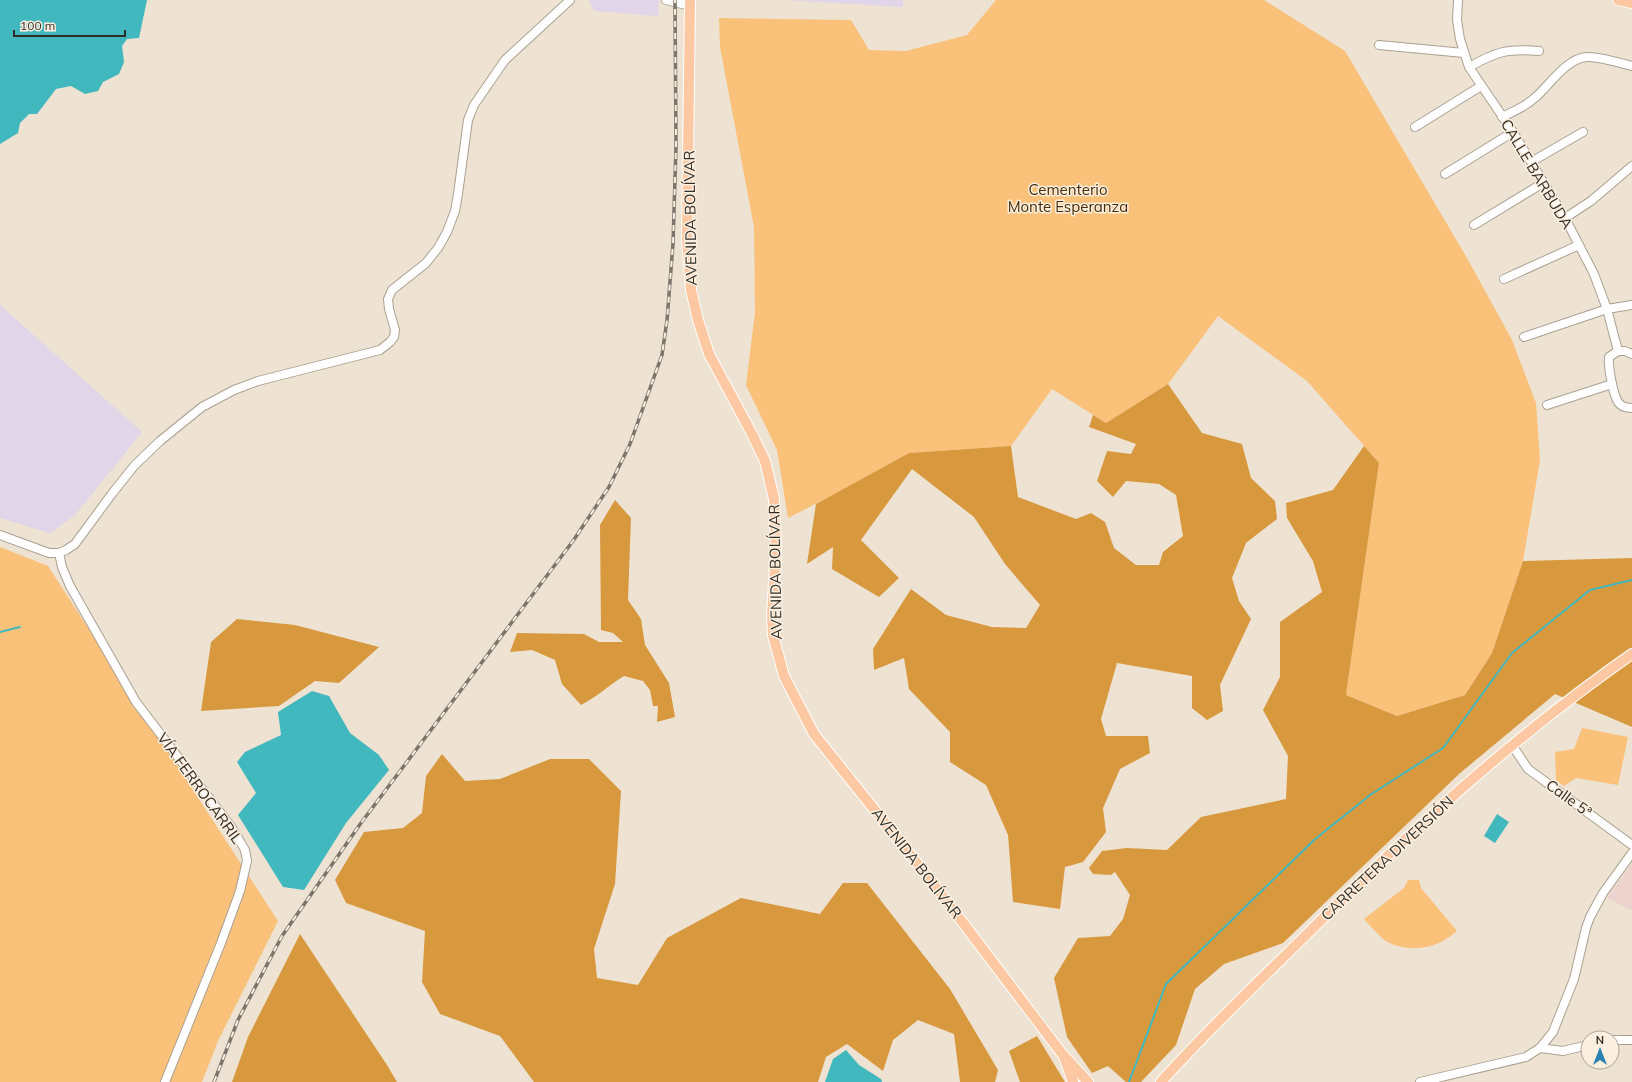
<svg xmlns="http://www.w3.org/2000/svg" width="1632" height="1082" viewBox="0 0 1632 1082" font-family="Mulish,sans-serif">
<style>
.industrial{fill:#e0d5e9}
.education{fill:#edd3cd}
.green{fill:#f9c179}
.forest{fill:#d8993e}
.water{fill:#41b7be}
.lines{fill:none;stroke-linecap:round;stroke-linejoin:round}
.stream{stroke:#41b7be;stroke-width:2}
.minor-casing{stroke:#aca092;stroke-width:10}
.major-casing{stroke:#fff;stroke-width:12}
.minor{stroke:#fff;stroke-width:8}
.major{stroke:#fdc8a2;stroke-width:10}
.rail-casing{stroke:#7c756b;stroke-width:3.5}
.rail{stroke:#fcefdf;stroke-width:2;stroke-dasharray:6;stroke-linecap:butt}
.labels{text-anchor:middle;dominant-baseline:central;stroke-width:3;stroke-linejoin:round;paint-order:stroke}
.street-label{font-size:15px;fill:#302c26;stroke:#fcefdf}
.park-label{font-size:15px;fill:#472d06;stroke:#fcefdf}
</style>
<rect width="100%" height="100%" fill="#eee2d2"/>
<g class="industrial">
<polygon points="589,0 659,0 658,16 594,11"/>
<polygon points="786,0 903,0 903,7"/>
<polygon points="0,305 142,432 75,515 50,533 0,518"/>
</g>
<polygon class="education" points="1632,864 1632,911 1607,898"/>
<g class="green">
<polygon points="996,0 1264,0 1345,51 1467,258 1512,340 1536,403 1540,460 1523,561 1492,653 1465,695 1397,716 1346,695 1379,463 1307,381 1218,316 1168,384 1106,423 1052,389 1011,446 909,453 831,496 788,518 777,450 746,385 755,312 754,227 720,47 719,18 851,20 869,50 906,51 967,35"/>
<polygon points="0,547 48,566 278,921 218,1041 202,1082 0,1082"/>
<polygon points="1582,728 1628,737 1618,785 1576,778 1564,786 1556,780 1555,752 1574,749"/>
<path d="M1408 880H1419L1421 888 1457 931C1451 935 1446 940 1439 943 1422 951 1396 950 1382 938 1375 932 1370 925 1364 919L1404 888Z"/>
</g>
<g class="forest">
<polygon points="1168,384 1202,433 1242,444 1251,478 1275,501 1277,519 1246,543 1232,578 1239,601 1251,619 1220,685 1223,711 1207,720 1192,708 1192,676 1117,663 1101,719 1106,736 1148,736 1150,753 1120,769 1103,808 1106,832 1083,862 1065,867 1060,909 1013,902 1008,835 986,785 950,762 950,732 909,689 904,658 874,670 873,649 911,589 946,615 992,627 1026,628 1040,605 1005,564 974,517 912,469 861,540 899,578 879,597 832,569 833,547 807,564 816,504 909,453 1011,446 1018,497 1076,519 1091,513 1105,522 1114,548 1136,565 1159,565 1163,552 1183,536 1176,495 1159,484 1126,481 1113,497 1097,481 1107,451 1131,454 1136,444 1089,427 1093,415 1106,423"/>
<polygon points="1364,446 1379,463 1346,695 1397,716 1465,695 1492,653 1523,561 1632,558 1632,727 1555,694 1459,774 1283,943 1224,964 1195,989 1176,1045 1141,1082 1126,1082 1108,1066 1092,1073 1067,1037 1054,978 1078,938 1110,936 1123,919 1130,895 1115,872 1111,875 1093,874 1089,868 1102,851 1127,848 1167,850 1201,817 1286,799 1288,756 1263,710 1280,677 1280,622 1322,592 1313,561 1287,518 1286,503 1333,490"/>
<path d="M615 500 631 518 628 600 641 619 645 645 669 683 675 717 657 722 658 706H653L650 690 643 681 624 676C609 685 597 697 581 705L562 684 555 660 532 650 510 652 517 633 584 634 599 642H623L613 633 601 630 600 525Z"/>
<polygon points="237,619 295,625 379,647 339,683 315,681 279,706 201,711 211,642"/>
<polygon points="442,754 465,781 500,779 550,759 589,759 621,791 615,884 594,949 597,978 638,985 667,938 741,898 820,914 843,883 867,883 950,989 998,1070 995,1082 960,1082 954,1034 918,1020 893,1040 883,1071 847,1044 826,1057 818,1082 534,1082 500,1036 440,1014 422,982 425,931 346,903 335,880 364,832 403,828 422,813 426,776"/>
<polygon points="300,934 387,1065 397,1082 232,1082 248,1037"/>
<polygon points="1037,1036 1065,1082 1020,1082 1009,1051"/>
</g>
<g class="water">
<polygon points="0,0 147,0 139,38 127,39 122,46 124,62 119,74 103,82 98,91 85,94 71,86 56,89 37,114 29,114 20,123 18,133 0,144"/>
<polygon points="312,691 329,696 350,733 379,755 389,770 346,823 304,890 283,887 238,815 256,793 237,762 245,752 281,735 278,712"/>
<polygon points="1497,814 1509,822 1495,843 1484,836"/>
<polygon points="846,1050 859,1065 881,1079 882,1082 825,1082 833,1059"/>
</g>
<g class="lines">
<g class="stream">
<polyline points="0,632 20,627"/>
<polyline points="1129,1082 1166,984 1314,840 1370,795 1443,748 1512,653 1590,590 1632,580"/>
</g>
<g class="minor-casing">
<g id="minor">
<polyline points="666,0 690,6"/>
<polyline points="1458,0 1457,20 1460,39 1469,67 1513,132 1565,218 1594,274 1607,309 1618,351"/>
<polyline points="1379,45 1464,53"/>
<path d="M1469 67C1496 52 1507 48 1539 51"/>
<path d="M1502 117C1515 111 1526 106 1537 96 1550 84 1567 58 1587 57 1597 56 1621 63 1632 66"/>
<polyline points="1415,127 1481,86"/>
<polyline points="1531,162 1583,132"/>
<polyline points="1445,174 1513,132"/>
<polyline points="1565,218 1591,201 1632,166"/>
<polyline points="1474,225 1543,183"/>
<polyline points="1504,279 1579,245"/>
<polyline points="1524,337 1607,309 1632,305"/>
<path d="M1632 354 1625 351H1618L1609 357C1608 367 1613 394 1618 402 1621 407 1627 408 1632 408"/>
<polyline points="1547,405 1612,384"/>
<polyline points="0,535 49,553 59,553 66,550 75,544 111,495 134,466 160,441 202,407 234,390 258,381 380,350 390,342 394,337 395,330 389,309 388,299 392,290 426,263 438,248 447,232 455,211 458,194 468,120 474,105 505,60 570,0"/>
<polyline points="59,553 62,567 70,586 136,702 232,828 245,850 247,861 240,891 221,943 165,1082"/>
<polyline points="1512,745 1528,769 1632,845"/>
<polyline points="1612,1040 1632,1040"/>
<polyline points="1540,1048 1563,1051 1588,1045"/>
<polyline points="1420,1082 1526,1057 1540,1048 1553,1032 1574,979 1586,928 1590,917 1603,893 1632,853"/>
</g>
</g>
<g class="major-casing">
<g id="major">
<polyline points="690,0 687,239 691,290 698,320 709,354 751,432 765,461 770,482 774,499 776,550 772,616 773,635 784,676 814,734 929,878 1063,1055 1088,1082"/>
<polyline points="1618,0 1632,3"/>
<polyline points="1065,1059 1073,1082"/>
<path d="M1161 1082C1204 1034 1250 990 1296 945 1401 840 1510 739 1632 654"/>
</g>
</g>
<use href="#minor" class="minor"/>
<use href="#major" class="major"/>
<g class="rail-casing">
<polyline id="rail" points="214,1082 238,1020 282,936 361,823 573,541 609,487 630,444 662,355 667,320 673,244 676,146 675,0"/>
</g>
<use href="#rail" class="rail"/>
</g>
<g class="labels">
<g class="street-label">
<text transform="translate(1537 174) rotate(59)">CALLE BARBUDA</text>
<text transform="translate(690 218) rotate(-91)">AVENIDA BOLÍVAR</text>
<text transform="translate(775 572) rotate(-91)">AVENIDA BOLÍVAR</text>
<text transform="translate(200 788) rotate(54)">VÍA FERROCARRIL</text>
<text transform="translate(1569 798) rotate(36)">Calle 5ª</text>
<text transform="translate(1387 858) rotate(-43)">CARRETERA DIVERSIÓN</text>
<text transform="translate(917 863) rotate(52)">AVENIDA BOLÍVAR</text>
</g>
<g class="park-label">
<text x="1068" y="189">Cementerio<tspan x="1068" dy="17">Monte Esperanza</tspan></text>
</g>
</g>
<g transform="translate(1600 1050)"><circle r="19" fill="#fcefdf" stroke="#aaa195"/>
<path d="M0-3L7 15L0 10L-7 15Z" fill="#2881af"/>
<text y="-6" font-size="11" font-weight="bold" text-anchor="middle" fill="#302c26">N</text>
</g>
<path d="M14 30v6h111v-6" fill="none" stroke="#302c26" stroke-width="2"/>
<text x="20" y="30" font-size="12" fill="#302c26" stroke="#fcefdf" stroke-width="3" paint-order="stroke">100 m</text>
</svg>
